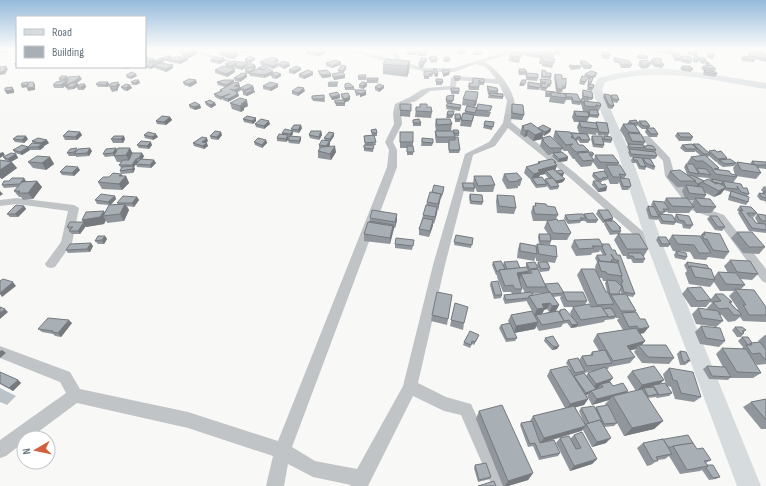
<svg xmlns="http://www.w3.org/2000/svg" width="766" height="486" viewBox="0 0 766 486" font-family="'Sofia Sans Condensed',sans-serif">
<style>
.water{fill:#bac4c8}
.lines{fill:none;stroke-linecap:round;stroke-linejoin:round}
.street{fill:#c0c4c7;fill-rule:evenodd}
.secondary{fill:#d6dbdd;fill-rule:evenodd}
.wall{fill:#90969c;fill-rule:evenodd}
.shaded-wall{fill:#767a7f}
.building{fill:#a8afb5;stroke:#767a7f}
</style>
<rect width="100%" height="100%" fill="#f8f9f6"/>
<polygon class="water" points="0,388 16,396 7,405 0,402"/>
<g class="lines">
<g class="street">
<polygon points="185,50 195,50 243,64 240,66"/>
<path d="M344 50H354L396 60 389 50H395L403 62 426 68H453L503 53 506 50H512L507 55 483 62C496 66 511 87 514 100 516 106 512 116 511 122L575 173 662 248 660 251H652L569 177 508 128 495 146 473 155 445 265 418 383 446 397 471 404 510 486H492L461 415 444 411 413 396 368 486H350L351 485 313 477 288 464 284 486H266L273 456 188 428 77 403 30 438H24V442L6 456 0 458V440L66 393 60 382 0 358V346L70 372 80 389 188 412 278 441 387 167 389 150 385 142 394 124 393 113 395 104 410 97 421 90 427 88 450 86 451 78 454 76 496 79 486 67 476 64 454 72H426ZM457 80 499 84 507 101 503 123 489 142 465 154 433 265 403 386 357 469 315 461 292 447 397 167V150L393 142 402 124 401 113 402 105 416 101 430 91 455 89Z"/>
<polygon points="643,136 649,136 670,158 675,176 699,206 724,215 766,269 766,283 762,281 716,219 691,210 665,176 663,161 643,140 642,138"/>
<polygon points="17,198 74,205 79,208 72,243 55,267 51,268 47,267 45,264 61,242 68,211 17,204 0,206 0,200"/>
</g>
<path class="secondary" d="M663 68 704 73 766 83V89C712 80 659 66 605 82L602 90 630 153 664 248 761 486H737L648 248 618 153 592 90 598 78C620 72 640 69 663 68Z"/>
</g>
<g class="wall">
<polygon points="0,50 8,50 6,53 0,53"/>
<polygon points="178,50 197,54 189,58 188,58 188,60 180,64 169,62 169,61 164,61 164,62 162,63 173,65 173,68 166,72 155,68 155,67 151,69 147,68 146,66 150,64 145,63 145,60 155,61 163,59 162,58 171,58 185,57 182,56 181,53 179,53"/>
<polygon points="227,50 235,50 237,51 238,56 233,59 227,58 226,57 225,57 220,55 219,53 227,51"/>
<polygon points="240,50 251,50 244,53 240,53"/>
<polygon points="251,50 263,50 260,52"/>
<polygon points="308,50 334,50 330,52 328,51 319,56 306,54 306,51"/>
<polygon points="409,50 417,50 415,55 407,55 407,52"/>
<polygon points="418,50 428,50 425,56 418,56"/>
<polygon points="457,50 466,50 465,54 457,54"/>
<polygon points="473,50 481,50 482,53 482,55 473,55"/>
<polygon points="490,50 501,50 501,51"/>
<polygon points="518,50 527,50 545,53 546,50 552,50 550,54 553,58 555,59 552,68 542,66 542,64 539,64 540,58 532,57 521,54 519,63 508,61 511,52 517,52"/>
<polygon points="537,50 545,50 544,52 537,51"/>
<polygon points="562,50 559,55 553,54 554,51"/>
<polygon points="649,50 673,50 672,52 681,58 682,56 692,61 690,64 681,62 681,61 675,61 671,54 655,52"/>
<polygon points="688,50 698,50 698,52 697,55 687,55"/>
<polygon points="751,50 764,50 764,51 763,52 766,56 766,62 755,59 754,62 742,61 741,58 743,56 748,56 748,55 749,53 758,53 752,52"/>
<polygon points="602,52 610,56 609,59 602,58 601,55"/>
<polygon points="708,53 714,56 713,59 708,58 707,55"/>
<polygon points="638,55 648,57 647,59 639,59 636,57"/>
<polygon points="694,55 699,60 697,63 693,62 693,58"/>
<polygon points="429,57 437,60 437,62 431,63 429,59"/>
<polygon points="444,57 450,59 449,62 444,62 443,60"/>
<polygon points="614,57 632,65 630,68 621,68 619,63 615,63 613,60"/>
<polygon points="700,57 706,61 704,64 700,63 699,60"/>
<polygon points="224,58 225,61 219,64 211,62 210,60"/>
<polygon points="421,58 427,58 427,61 424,64 423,68 419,68"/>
<polygon points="653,58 662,60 661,62 664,65 662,68 655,67 651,64 650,66 649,66 648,68 642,69 638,65 640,61 650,62 651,60 652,60"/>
<polygon points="245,59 255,60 250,63 245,62"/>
<polygon points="278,59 279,61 276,63 278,64 289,63 290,66 284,69 278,66 273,69 261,65 260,62"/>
<polygon points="234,61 248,63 248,64 255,65 256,68 254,69 255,70 258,69 258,68 263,66 264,78 250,76 249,74 245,73 245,70 247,69 245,69 245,68 242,70 234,68 234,67 232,68 235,69 235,72 227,77 215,73 215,70 226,67 225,64"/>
<polygon points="410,61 409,72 407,77 383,74 383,64"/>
<polygon points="580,61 592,66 591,69 584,69 581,66 580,69 571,70 569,67 569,65 580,66 581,64 580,64"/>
<polygon points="706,61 716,69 714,71 717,74 715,77 704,75 703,73 704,71 701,68 703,66 706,66 705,64"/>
<polygon points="341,62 341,65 332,68 326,66 326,63"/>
<polygon points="346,66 346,69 343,73 345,75 345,78 334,80 332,77 332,74 339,73 338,70"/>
<polygon points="682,66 693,69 691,72 683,71 680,69"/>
<polygon points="70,67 81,67 70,68"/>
<polygon points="121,67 132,67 128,69 121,68"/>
<polygon points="433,69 438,76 435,77 433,72"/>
<polygon points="519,69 527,72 526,75 519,75 518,72"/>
<polygon points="289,70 301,70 294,74 289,73"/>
<polygon points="542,70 551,77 551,79 541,78 541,73"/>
<polygon points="318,71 331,77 322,78 319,74"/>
<polygon points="424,71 433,74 432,77 429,76 429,79 424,79"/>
<polygon points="527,73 538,78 537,81 526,80"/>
<polygon points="247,74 247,77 240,82 235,81 234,78"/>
<polygon points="299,74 313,75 304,79 299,77"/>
<polygon points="555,74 562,79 566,78 566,88 565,89 563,89 562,92 556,92 554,77"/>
<polygon points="585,74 596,76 593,78 591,84 594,85 592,91 587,90 588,86 587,86 589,79 588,79 584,85 579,84 582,76 584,76"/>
<polygon points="126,75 137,76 131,79 127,78"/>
<polygon points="271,75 281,76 276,79 272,78"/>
<polygon points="366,75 366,80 358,80 358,77"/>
<polygon points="67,76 67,77 82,79 77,83 79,85 85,84 86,87 83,90 78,90 77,87 74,89 68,90 65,86 63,88 54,88 53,85 60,82 59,79"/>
<polygon points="454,76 460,79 459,81 454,81"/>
<rect x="367" y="78" width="11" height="5"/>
<polygon points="473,78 484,83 484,85 480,85 479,84 479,90 469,90 468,86 469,83 472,83"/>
<polygon points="436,79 443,82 442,85 436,85"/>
<polygon points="540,79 551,84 550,87 547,87 546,91 540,90 542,85 541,85 539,90 527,89 528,82 540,84"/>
<polygon points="196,80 197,83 190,87 184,85 183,82"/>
<polygon points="526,80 524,86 519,86 520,84"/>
<polygon points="118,82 120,85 118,88 118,89 117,91 112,92 109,86 107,87 98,87 96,84 110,85"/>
<polygon points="131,82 140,83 136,85 132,85"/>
<polygon points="217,82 234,82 240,86 238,87 240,88 253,86 254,89 253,89 255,92 247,96 243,95 243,92 241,90 237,92 238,93 239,96 228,102 223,100 223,99 221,100 215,97 214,94 220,91 220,90 225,87 218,85"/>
<polygon points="367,83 367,86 363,89 359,88 359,85"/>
<polygon points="278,84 278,87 271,91 263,89 263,86"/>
<polygon points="328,84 338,84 337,87 328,87"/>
<polygon points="345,84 354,87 355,90 345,90"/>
<polygon points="130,85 132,88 127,91 123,90 121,87"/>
<polygon points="487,86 498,91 498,93 503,97 503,99 488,98 489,94 488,94 487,89"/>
<polygon points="375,87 384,88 379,92 375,90"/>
<polygon points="451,88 459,92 459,94 451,94"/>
<polygon points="355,90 366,92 366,95 360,97 360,95 356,96"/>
<polygon points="583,90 593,98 592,100 587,100 589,102 601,106 598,112 599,115 598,118 589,117 587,122 596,123 596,122 609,133 608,136 598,135 597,132 596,135 588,134 590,140 588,143 580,143 579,141 577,140 577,141 579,145 589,151 589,152 594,154 592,158 594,160 595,155 619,163 618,165 626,175 624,179 631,186 628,190 622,190 619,182 618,184 610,184 608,179 607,180 602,181 602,182 600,182 602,185 607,187 606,191 598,192 592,185 593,181 596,181 592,176 593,173 604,172 604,169 598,169 593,162 591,166 581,167 575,160 575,159 573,159 568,152 568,151 564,151 562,149 561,152 568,157 567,161 558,162 552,156 553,154 548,155 540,146 542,138 558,143 553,138 555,131 579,133 577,127 579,122 574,122 572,117 574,111 583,112 582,107 582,106 581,105 581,103 580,105 572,104 571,100 566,100 564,104 549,102 550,97 545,97 546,91 555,93 577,94 581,101 582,99 582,93"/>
<polygon points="292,91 305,91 298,96 292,94"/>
<polygon points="478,92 476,105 474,107 462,105 463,99"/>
<polygon points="329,94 340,95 340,98 332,100 330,97"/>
<polygon points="341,94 350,97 350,100 348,100 349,101 345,102 345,106 336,106 335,100 343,100 341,97"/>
<polygon points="604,94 611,97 611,95 619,100 617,103 613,102 614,106 612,109 608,108 603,97"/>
<polygon points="324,95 325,102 313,101 312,96"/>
<polygon points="454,95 452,103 461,108 460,111 446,109 448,103 446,103 446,100"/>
<polygon points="205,102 215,103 216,105 211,108 206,105"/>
<polygon points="230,103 248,106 244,108 244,110 241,112 232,109"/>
<polygon points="400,104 411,104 410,117 400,116"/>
<polygon points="420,104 427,107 432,112 431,118 415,117 416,107 420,107"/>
<polygon points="512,104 524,115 522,120 511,119 511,110"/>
<polygon points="189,105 200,105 201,108 195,110 190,108"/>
<polygon points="467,106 491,112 489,117 475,116 475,115 474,116 471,127 460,126 461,120 464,114"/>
<polygon points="454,114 452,118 446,118 447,115"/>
<polygon points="455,114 461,119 460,122 455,122"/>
<polygon points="170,117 172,120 166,125 157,124 156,121"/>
<polygon points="256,118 256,121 253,124 244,122 243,119"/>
<polygon points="436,119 452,124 451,131 436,131 435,125"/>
<polygon points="413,120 421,123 421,126 413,126"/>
<polygon points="629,121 638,123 639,121 650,126 649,128 658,134 657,137 649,137 645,132 646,129 642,129 637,125 637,126 636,126 640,133 639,134 645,142 643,146 644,147 644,146 646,146 647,145 656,150 655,153 657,156 655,159 651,159 655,167 654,170 646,167 645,170 639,169 636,163 632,163 631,160 633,157 630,157 628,152 629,151 627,147 628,145 625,139 625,138 620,130 623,124 627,124"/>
<polygon points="494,122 492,130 483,128 484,125"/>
<polygon points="255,124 270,124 264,129 256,127"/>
<polygon points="522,126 538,128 551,129 550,132 544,136 543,135 542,139 533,141 527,136 524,137 520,134"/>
<polygon points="302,128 299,133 293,132 293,134 291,136 301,137 301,140 299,144 289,143 288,140 290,137 288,137 289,139 286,142 277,141 277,138 282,135 282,133 292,130 291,129"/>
<polygon points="371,130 377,133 377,136 374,136 376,145 374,145 373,152 364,151 364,148 365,145 364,136 372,135"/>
<polygon points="321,131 322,135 319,140 310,138 309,135"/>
<polygon points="435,131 459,133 459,136 455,136 455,137 460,150 459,153 449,153 448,143 436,143 435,137"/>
<polygon points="80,132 82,135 77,140 65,140 63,136"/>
<polygon points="400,132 413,132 413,155 407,155 407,148 400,148"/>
<polygon points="334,133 334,136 330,142 330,145 329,146 336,152 331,160 318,158 318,151 320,148 319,148 319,145 325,141 324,138"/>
<polygon points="677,133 693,137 691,141 679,141 675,136"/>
<polygon points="144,135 158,137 153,140 145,138"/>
<polygon points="222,135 218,140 211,139 210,136"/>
<polygon points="592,136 603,139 604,136 612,140 611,143 603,142 604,145 603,148 593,147 591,139"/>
<polygon points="422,138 433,143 432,146 421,146"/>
<polygon points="13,139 28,139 24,143 15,142"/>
<polygon points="111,139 125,139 123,143 113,143"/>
<polygon points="266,140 267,143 262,148 255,145 254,142"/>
<polygon points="32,141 49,143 44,146 44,147 40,150 30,150 22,155 15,153 13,150 28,147 33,143"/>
<polygon points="208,141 206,143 208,146 204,149 194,146 193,143"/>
<path d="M693 144 708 152 709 151 727 158V159L736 163 734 166 723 167 717 163 718 162H716L709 156 708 157H707L719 168 718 169 731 174 735 175 733 168 737 162 750 164 752 161 766 163V169L758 168 761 173 756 179 736 176 737 177 733 183 743 188 749 194 747 196 748 202 746 205 728 200 729 195 731 192 724 190 721 194 714 197 704 192 706 195 704 199 716 207 711 213H696L693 208 689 213H668L667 211V212H664L663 214 674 218 676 214 693 225 690 229 683 228 682 224 677 223 676 222 674 225 661 224 658 219 657 220 649 219 646 209 648 206 652 207 651 205 653 201 664 202 666 198H685L682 191 684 187H677L667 177 670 171 687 174 684 167 686 164H688L687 163 691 157 701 156 695 151V152H685L680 148 682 145H693ZM697 177 709 178 710 180H711V181H704ZM688 200H694L692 204Z"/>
<polygon points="137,145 152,145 149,149 139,148"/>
<polygon points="78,149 92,151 89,156 76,157 76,156 69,156 67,153"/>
<polygon points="117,150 144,156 142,159 156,163 151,168 137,167 136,164 134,167 135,169 133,173 121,174 123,176 126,176 129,183 122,190 102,189 98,182 109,177 121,174 120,171 121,168 119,165 121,162 117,162 114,156 105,157 103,154"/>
<polygon points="16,154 18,158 11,162 17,168 2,179 0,178 0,160 8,161 5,160 3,157"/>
<polygon points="50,157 54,164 46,170 33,168 28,162"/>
<path d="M538 162 555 163 557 165 555 171 556 172V171L563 176 562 177 565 179 563 182 557 184 559 186 558 189 550 190 547 186 546 187 536 188 531 181V180L524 173 526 167 538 164ZM545 174 549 179H545V180L539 177 540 175Z"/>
<polygon points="80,170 74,176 62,175 60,172"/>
<polygon points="504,174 522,179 520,186 518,186 518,188 507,189 502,180"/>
<polygon points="474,176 495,185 493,192 477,192 475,187 474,192 463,191 462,186 462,183 473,183"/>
<polygon points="26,181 37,181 42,187 33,199 23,200 21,197 19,197 14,191 17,187 4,188 2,185"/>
<polygon points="764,186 766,187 766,203 765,201 760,200 757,196 759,193 762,193 763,192 761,190"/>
<polygon points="444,190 441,199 441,198 434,224 433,223 429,237 419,235 419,229 427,202 432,192"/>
<polygon points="470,194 483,202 482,205 470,204 469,197"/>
<polygon points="497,195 516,208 514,214 497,213 496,201"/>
<polygon points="115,196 116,199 111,205 118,204 117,203 137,197 139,200 134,207 127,206 129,210 124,221 107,223 106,220 104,224 86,227 86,226 80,234 72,234 69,231 70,230 69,230 67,227 83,222 82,220 105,213 109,205 97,204 95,200"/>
<polygon points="535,203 547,206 558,215 556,219 571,233 567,240 551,240 551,241 550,245 540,244 557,257 555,263 548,262 550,268 549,271 540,272 537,265 538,262 544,262 536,261 536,257 534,261 517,258 518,249 520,243 536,246 537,244 539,244 538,237 539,234 548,234 544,228 547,221 533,221 531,212 533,206 535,206"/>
<polygon points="24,206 26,209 18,217 10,217 7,214"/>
<polygon points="740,206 757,213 754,217 749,216 756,223 758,223 755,218 757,214 766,216 766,224 765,224 766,225 766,233 749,231 738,213 739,212 737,210"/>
<polygon points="598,210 613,218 612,221 621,228 620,229 621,231 620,234 648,249 644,256 642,256 645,259 643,263 633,263 631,259 627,259 626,256 623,256 614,240 618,234 610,235 604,224 605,222 603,223 596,214"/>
<polygon points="397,214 397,220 395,228 394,228 390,244 364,241 364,234 370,221 370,218"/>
<polygon points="584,214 598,220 596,223 587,223 585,221 581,221 580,223 568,224 564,219 565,215 583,215"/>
<polygon points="710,216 725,227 722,231 715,230 707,219"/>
<polygon points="704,232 729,252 724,259 708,257 706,260 694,259 690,252 673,251 670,245 668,247 660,247 656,240 658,237 668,241 672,235 700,236"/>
<polygon points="737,232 765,247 759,254 743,253 731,238"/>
<polygon points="456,235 473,238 471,248 454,245"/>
<polygon points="105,236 107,239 104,244 98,244 95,241"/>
<polygon points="414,240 412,250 395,248 395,244"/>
<path d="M574 240 602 244 612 250H615L635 294 633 297 627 296 636 311 634 313 644 333 640 334 645 341 642 345 674 358 669 364 642 363 634 352 636 349 630 350 635 357 630 363 609 367 608 369H606L610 382 613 386 626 393 636 391 627 377 632 371 660 384 666 385 663 374 669 368 701 397 694 402 675 399 671 387 667 386 672 393 669 396 657 398 656 397 648 398 663 421 654 429 624 436 617 423 614 426 604 427 606 443 592 447 583 430 581 431 546 442 560 453 558 456 539 460 533 446 528 447 520 425 521 423 530 421 533 416 565 408 547 376 550 370 570 369 566 363 568 360H579L582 356 590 355 592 352 599 351 593 341 597 334 623 330 617 320 619 318H616V317L614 319 605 320 604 322 578 327 577 326V327L571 328 567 323 563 324 561 327 539 331 536 326 535 329 514 333 517 338 515 341 506 342 499 328 501 325 509 323 508 321 511 315 532 311 527 302V301L505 304 503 299 504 295 512 294 511 292H503L497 277V275H496L492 265 493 262 503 265 504 262 520 268 526 267V263L538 268V270L545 284 563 292 587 301 585 305 591 307 577 275 581 269 596 271 595 267 597 262 595 258 597 255H603L600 250 599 252 592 253 591 255 576 256 571 247ZM599 278H602L603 281H606L605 283 607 292H606ZM521 285 525 293H521L522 289ZM620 289 621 294H620L619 292ZM543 293 533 295 532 294ZM561 296 560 298 564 307H573L570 313 571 316 560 310 559 311H556L559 305 553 297ZM547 309 549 312 542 314 544 310ZM593 371 588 373 586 376 584 373ZM589 394 587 396 592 405 609 400 605 404 606 406 596 407 595 408H581L579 411 585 425 575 407 584 405 588 399 586 395Z"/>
<polygon points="93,246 90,252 68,253 66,250"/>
<polygon points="676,251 687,257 685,260 675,258 674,255"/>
<polygon points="730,260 758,274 752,280 740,279 745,285 740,290 766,307 766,322 743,321 740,317 735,321 728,322 722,315 720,315 723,321 716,327 696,324 692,314 698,308 708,310 707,308 712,303 710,302 706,307 691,307 682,294 687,288 711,299 715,294 732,302 731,303 737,310 738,309 729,296 734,291 720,291 714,282 710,287 689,284 685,273 687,271 684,265 687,262 709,269 714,277 718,272 728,273 724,266"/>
<polygon points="491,282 502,295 501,298 494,299 490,285"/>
<polygon points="452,295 447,325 431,321 432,315"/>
<polygon points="455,303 464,323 463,330 450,326"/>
<polygon points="72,323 61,337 55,336 53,334 42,332 38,329"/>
<polygon points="701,326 725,341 719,347 700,344 695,332"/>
<polygon points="735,327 746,330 744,332 744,333 741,337 737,337 732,330"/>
<polygon points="765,335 766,335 766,364 757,365 754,361 761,373 753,378 730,378 728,380 709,379 703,369 707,366 723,367 716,354 722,348 742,349 743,347 738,341 742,337 752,343 759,342 758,341"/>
<polygon points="478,338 474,345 472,344 470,348 463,345 464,342"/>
<polygon points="545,338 557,349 552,350 544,341"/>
<polygon points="680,351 690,361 685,365 680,365 677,354"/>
<polygon points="0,372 18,380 21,383 13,391 0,384"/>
<polygon points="766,399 766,429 761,429 743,407 751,402"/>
<polygon points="479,411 533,473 528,480 508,486 503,486 476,419"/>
<polygon points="574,435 597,459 592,464 570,471 556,443 560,438 570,439"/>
<polygon points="658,440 697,449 711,460 706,463 707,465 720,477 716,479 709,480 702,470 700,471 680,474 669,456 665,459 658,460 651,465 647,466 637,448 643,443"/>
<polygon points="475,465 491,477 490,479 478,482 474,468"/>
</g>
<g class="shaded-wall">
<polygon points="4,50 8,50 6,53"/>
<polygon points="193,50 196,50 197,54 189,58 187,53"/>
<polygon points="245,50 251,50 244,53 243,51"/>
<polygon points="325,50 328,50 328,51 319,56 319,53"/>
<polygon points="237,51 238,56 233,59 232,52"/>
<polygon points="147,55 148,58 145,59 145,56"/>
<polygon points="171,56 172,59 168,60 169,61 167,61 166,59"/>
<polygon points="188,57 188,60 180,64 179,61"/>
<polygon points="224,58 225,61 219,64 218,61"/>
<polygon points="255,58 255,60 250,63 249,61"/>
<polygon points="427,58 427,61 424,64 424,62"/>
<polygon points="154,59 155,61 154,61 154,62 151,64 149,61"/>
<polygon points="163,59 164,62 158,65 157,62"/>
<polygon points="278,59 279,61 274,64 274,61"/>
<polygon points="410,61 409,72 407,77 407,66"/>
<polygon points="341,62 341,65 332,68 332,66"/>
<polygon points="14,63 17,63 17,66 16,66"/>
<polygon points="156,63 157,66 154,65 155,67 151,69 150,67"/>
<polygon points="235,63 235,66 234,65 234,67 232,68 231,66"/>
<polygon points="248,63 248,66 244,66 245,68 242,70 241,67"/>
<polygon points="289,63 290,66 284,69 284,66"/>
<polygon points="278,64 278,66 273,69 272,66"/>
<polygon points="173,65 173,68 166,72 165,69"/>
<polygon points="255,65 256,68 250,70 250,68"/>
<polygon points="6,66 8,69 5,74 0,75 0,72"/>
<polygon points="346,66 346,69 343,73 343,71"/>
<polygon points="301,68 301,70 294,74 293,71"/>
<polygon points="235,69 235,72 227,77 226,74"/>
<polygon points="255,69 255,71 249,73 249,74 248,72"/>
<polygon points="273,71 274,74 264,78 264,75"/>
<polygon points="313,72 313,75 304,79 304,76"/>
<polygon points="450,72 449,75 443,77 443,74"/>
<polygon points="597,73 596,76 591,80 592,77"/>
<polygon points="136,74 137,76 131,79 130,77"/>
<polygon points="247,74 247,77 240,82 239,79"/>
<polygon points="281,74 281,76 276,79 276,76"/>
<polygon points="331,74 331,77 322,78 322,75"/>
<polygon points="435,74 438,74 438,76 435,77"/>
<polygon points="345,75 345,78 334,80 334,77"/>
<polygon points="67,76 68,79 66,79 68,83 80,76 82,79 77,83 79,85 74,89 73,87 66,87 67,87 66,88 65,86 63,88 61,85 65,82 64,79"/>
<polygon points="139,80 140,83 136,85 135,83"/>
<polygon points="196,80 197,83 190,87 189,84"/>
<polygon points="234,80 234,83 226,87 226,85"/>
<polygon points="28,82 29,84 28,87 22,88 21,85"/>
<polygon points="33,82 35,84 35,90 28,91 27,88"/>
<polygon points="108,82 110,85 107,87 105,85"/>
<polygon points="118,82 120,85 118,88 118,89 117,91 116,89 117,87 116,86"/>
<polygon points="239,83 240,86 235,89 234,86"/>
<polygon points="367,83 367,86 363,89 363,86"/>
<polygon points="85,84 86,87 83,90 81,87"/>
<polygon points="278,84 278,87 271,91 270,88"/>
<polygon points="130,85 132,88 127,91 126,88"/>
<polygon points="253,86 254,89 246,93 245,90"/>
<polygon points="384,86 384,88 379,92 379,89"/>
<polygon points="12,87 14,90 14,93 7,94 5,91"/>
<polygon points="240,87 241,90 236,93 235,90"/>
<polygon points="304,88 305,91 298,96 298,93"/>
<polygon points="254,90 255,92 247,96 246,93"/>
<polygon points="366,92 366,95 360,97 360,94"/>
<polygon points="238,93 239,96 228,102 228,99"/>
<polygon points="340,95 340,98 332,100 332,97"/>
<polygon points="348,97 350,97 350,100 348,100 349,101 344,102 344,99"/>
<polygon points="477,99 476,105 474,107 475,101"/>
<polygon points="247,100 248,106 244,108 244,110 241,112 240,106 241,104"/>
<polygon points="215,103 216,105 211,108 210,105"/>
<polygon points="200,105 201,108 195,110 194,107"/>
<polygon points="170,117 172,120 166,125 164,122"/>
<polygon points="256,118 256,121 253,124 252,121"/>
<polygon points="269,121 270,124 264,129 264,126"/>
<polygon points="301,125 302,128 299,133 298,130"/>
<polygon points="551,129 550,132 544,136 545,132"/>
<polygon points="528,130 527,136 524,137 526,131"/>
<polygon points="293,131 293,134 290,137 290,134"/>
<polygon points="321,131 322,135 319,140 319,137"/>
<polygon points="80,132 82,135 77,140 75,137"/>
<polygon points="221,132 222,135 218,140 217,137"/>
<polygon points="543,132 542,139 533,141 535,135"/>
<polygon points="334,133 334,136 330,142 330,139"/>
<polygon points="156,134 158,137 153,140 152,137"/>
<polygon points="288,135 289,139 286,142 286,139"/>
<polygon points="26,136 28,139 24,143 22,140"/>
<polygon points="124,136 125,139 123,143 121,139"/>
<polygon points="301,137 301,140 299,144 299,141"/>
<polygon points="207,138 208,141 203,145 202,142"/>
<polygon points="47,140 49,143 44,146 44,147 40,150 38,147 40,143"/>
<polygon points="266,140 267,143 262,148 262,145"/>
<polygon points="330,141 330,145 327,149 326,146"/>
<polygon points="151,142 152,145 149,149 147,146"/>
<polygon points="207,143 208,146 204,149 203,146"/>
<polygon points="335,146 336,152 331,160 330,154"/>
<polygon points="28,147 30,150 22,155 20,152"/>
<polygon points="90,148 92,151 89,156 87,153"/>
<polygon points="116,148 118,151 115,156 113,153"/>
<polygon points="130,148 133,154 129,161 126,155"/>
<polygon points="3,152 5,155 0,158 0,153"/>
<polygon points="142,153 144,156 141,162 139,158"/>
<polygon points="16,154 18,158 10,162 8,159"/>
<polygon points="50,157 54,164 46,170 42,163"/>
<polygon points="568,157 567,161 558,162 559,159"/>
<polygon points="136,159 138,162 134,167 135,169 133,173 132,169 133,167 132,165"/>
<polygon points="154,160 156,163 151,168 150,165"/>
<polygon points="12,162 17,168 2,179 0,177 0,170"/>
<polygon points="554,162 556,162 555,165 557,165 555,171 546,171 545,174 540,175 538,179 532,178 534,174 538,170"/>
<polygon points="78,167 80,170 74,176 72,173"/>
<polygon points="564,173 563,176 559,177 560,174"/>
<polygon points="121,174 124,178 126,176 129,183 122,190 119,184 119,176"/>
<polygon points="24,178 26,181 22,187 20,184"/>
<polygon points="565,179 563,182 555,184 556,181"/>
<polygon points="37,181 42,187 33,199 28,193"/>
<polygon points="702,182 700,185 696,187 698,184"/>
<polygon points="607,187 606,191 598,192 599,189"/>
<polygon points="726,187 721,194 714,197 719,191"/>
<polygon points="0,191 3,194 0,196"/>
<polygon points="441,194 440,200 438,211 438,204"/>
<polygon points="115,196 116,199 110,205 108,202"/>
<polygon points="137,197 139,200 134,207 132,203"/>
<polygon points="125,204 129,210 124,221 120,214"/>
<polygon points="24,206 26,209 18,217 15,214"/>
<polygon points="437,207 437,213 434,224 435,217"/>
<polygon points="104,211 107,216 103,216 106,220 104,224 86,227 86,226 80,234 78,231 84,223 82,220"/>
<polygon points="397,214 397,220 395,228 395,222"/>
<polygon points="613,218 612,221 605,221 605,222 603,223 604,220"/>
<polygon points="433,220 433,226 429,237 430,231"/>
<polygon points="394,225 394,228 390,244 390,238 393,226"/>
<polygon points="105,236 107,239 104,244 102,240"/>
<polygon points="91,243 93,246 90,252 87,249"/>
<polygon points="529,271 526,278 521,274 520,279 514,280 517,273"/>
<polygon points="13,282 16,286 2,297 0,294 0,293"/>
<polygon points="550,303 547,309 544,310 542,314 536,315 536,316 534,316 537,309 542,304"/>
<polygon points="559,305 555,312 549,313 552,306"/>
<polygon points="5,309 8,312 0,319 0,313"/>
<polygon points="69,320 72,323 61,337 58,333"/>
<polygon points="538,322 535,329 514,333 516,326"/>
<polygon points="578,324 577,327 571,328 572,325"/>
<polygon points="649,327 644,333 634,335 639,329"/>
<polygon points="645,341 640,347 638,345 636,349 623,352 627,346"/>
<polygon points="559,346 557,349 552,350 554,347"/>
<polygon points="2,350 6,353 0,358 0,351"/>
<polygon points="613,378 608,384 601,384 598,388 592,390 596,384"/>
<polygon points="18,380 21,383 13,391 9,388"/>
<polygon points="664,380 658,386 653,385 651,387 644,388 642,390 637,391 642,385"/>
<polygon points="591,391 589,394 584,396 586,393"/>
<polygon points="628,391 623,396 613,396 609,400 592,405 597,399"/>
<polygon points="588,399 584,405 566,410 570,404"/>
<polygon points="663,421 654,429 624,436 632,428"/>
<polygon points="586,426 581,431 540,443 544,438"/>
<polygon points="611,438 606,443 592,447 597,442"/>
<polygon points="597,459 592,464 570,471 574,466"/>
<polygon points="533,473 528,480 508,486 505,486 508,481"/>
</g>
<g class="building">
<polygon points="182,50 193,50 187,53 180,51"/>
<polygon points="225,50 230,52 225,54 219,53"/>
<polygon points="228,50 235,50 237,51 232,52"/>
<polygon points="308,50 325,50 319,53 306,51"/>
<polygon points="409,50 416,50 416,53 407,52"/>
<polygon points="418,50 427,50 425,54 418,53"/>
<polygon points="458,50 466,50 466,52 458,51"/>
<polygon points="473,50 481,50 482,53 474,52"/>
<polygon points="518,50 527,50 545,53 544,55 533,55 517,51"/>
<polygon points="546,50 552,50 551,52 546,51"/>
<polygon points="554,50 561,50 560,52 554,51"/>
<polygon points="688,50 698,50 698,52 689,53"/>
<polygon points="511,52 522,53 521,57 509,56"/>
<polygon points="602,52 609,53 610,56 603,55"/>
<polygon points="672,52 678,52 682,59 677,58"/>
<polygon points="759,52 764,52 766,56 766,59 751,56 749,53 760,53"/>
<polygon points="231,53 237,54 232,56 226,55"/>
<polygon points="547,53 554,54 552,58 545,57"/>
<polygon points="708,53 713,53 714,56 709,55"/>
<polygon points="638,55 646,55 648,57 640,57"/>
<polygon points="694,55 698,56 699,60 694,60"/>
<polygon points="167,56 171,56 166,59 162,58"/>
<polygon points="250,56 255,58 249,61 245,59"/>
<polygon points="436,56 437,60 431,60 429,57"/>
<polygon points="541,56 555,59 554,63 543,61 544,59 540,58"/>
<polygon points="682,56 691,57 692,61 682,60"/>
<polygon points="743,56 754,57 755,60 744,58"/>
<polygon points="174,57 188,57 179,61 168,60"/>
<polygon points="216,57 224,58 218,61 210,60"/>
<polygon points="272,57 278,59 274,61 278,64 272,66 260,62"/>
<polygon points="444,57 449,57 450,59 445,59"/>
<polygon points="614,57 629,61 632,65 622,65 620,61 616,60"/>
<polygon points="700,57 705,58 706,61 701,60"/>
<polygon points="149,58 154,59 149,61 145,60"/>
<polygon points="160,58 163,59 157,62 154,61"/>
<polygon points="421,58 427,58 424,62 420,62"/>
<polygon points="653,58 658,58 662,60 660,60 664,65 656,65 651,60 656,60"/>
<polygon points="386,59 410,61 407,66 383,64"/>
<polygon points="335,60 341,62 332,66 326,63"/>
<polygon points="647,60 651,63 646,64 649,66 644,66 639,62 642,62 640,61"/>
<polygon points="234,61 248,63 241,67 234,65 237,64 235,63 231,66 225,64"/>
<polygon points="283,61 289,63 284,66 278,64"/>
<polygon points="580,61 585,61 592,66 585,66 581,63 583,63"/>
<polygon points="706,61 716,69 705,68 703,66 709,66"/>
<polygon points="152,62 156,63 150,67 146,66"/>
<polygon points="419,62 424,63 424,65 419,65"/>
<polygon points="160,63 173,65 165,69 154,65"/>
<polygon points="250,63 255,65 250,68 244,66"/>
<polygon points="342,65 346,66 343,71 338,70"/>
<polygon points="569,65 581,66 572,67"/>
<polygon points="6,66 3,71 0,72 0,67"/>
<polygon points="223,66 235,69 226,74 215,70"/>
<polygon points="263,66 273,71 264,75 249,73 257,69 265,70 258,68"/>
<polygon points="296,66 301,68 293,71 289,70"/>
<polygon points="682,66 690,66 693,69 684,69"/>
<polygon points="251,67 255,69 248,72 245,70"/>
<polygon points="433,69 436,69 438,74 435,74"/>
<polygon points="519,69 525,69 527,72 520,72"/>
<polygon points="308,70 313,72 304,76 299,74"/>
<polygon points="327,70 331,74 322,75 318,71"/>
<polygon points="442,70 449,70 450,72 443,74"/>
<polygon points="542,70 546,71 546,73 551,73 551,77 542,76"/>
<polygon points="704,70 716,72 717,74 705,72"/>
<polygon points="424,71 432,71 433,74 429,74 429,77 424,76"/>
<polygon points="591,71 597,73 592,77 585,74"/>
<polygon points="132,72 136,74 130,77 126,75"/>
<polygon points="276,72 281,74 276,76 271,75"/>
<polygon points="343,72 345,75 334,77 332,74"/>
<polygon points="242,73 247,74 239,79 234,78"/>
<polygon points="527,73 538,74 538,78 526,77"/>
<polygon points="555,74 562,75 562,79 566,78 566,85 565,87 563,86 563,89 557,89"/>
<polygon points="359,75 366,75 365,78 358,77"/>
<polygon points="61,76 67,76 64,79 59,79"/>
<polygon points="80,76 75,81 65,85 69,79 66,79 68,77"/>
<polygon points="454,76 460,76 460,79 454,78"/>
<polygon points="582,76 589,77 585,82 580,81"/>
<polygon points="590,77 593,78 591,83 588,83"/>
<rect x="367" y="78" width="11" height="2"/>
<polygon points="473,78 484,79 484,83 480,82 479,80 479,87 470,87 469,83 473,83"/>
<polygon points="189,79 196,80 189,84 183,82"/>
<polygon points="436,79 442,79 443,82 436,82"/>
<polygon points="540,79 551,80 551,84 548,84 547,88 541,87 542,83 545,84 546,82 541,82"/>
<polygon points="67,80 61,85 53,85 56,82"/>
<polygon points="135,80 139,80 135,83 131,82"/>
<polygon points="224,80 234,80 226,85 217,82"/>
<polygon points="522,80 526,80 525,84 520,84"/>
<polygon points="28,82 27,85 21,85 22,83"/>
<polygon points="29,82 33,82 34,87 27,88"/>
<polygon points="99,82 108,82 105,85 96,84"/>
<polygon points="118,82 116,86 109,86 111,83"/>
<polygon points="235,82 239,83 234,86 240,87 235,90 230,89 238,93 234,96 228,99 222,97 230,94 221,97 214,94 222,91 220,90"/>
<polygon points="270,82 278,84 270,88 263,86"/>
<polygon points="329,82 338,82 337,84 328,84"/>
<polygon points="362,82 367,83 363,86 359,85"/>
<polygon points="528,82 541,84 540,88 528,86"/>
<polygon points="71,83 77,83 73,87 66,87"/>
<polygon points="349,83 354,87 345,88 345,84"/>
<polygon points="80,84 85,84 81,87 77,87"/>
<polygon points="126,84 130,85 126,88 121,87"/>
<polygon points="248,84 253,86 245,90 240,88"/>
<polygon points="379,84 384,86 379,89 375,87"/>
<polygon points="589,84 594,85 593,88 588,87"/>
<polygon points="487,86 497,88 498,91 489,91"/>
<polygon points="12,87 12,90 5,91 5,88"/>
<polygon points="111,87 117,87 116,89 111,89"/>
<polygon points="298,87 304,88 298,93 292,91"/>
<polygon points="451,88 459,88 459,92 451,91"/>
<polygon points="250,89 254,90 246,93 243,92"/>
<polygon points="355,90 365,90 366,92 360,94 359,93 356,93"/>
<polygon points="583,90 592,92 593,98 583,96"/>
<polygon points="466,91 478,92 477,99 475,101 463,99"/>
<polygon points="546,91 555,92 555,93 551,92 551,94 546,94"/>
<polygon points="337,92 340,95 332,97 329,94"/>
<polygon points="551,92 566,94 566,98 551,96"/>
<polygon points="348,93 350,97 348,97 348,98 344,99 341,94"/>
<polygon points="489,93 503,94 503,97 489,95"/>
<polygon points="557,93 577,94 581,102 573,101 572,97 566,97 566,94 558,93"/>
<polygon points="604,94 610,95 614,106 609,105"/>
<polygon points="324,95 324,99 312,99 312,96"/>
<polygon points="454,95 453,101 446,100 447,96"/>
<polygon points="611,95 617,95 619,100 613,99"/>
<polygon points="240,98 247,100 241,104 243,104 240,106 230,103"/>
<polygon points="581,99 587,99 589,102 584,101 583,103 582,103"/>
<polygon points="210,100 215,103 210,105 205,102"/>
<polygon points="335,100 344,100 345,103 335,103"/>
<polygon points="584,101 600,103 601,106 596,105 596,107 585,106"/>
<polygon points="195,102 200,105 194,107 189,105"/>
<polygon points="448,103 461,105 460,108 446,106"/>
<polygon points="400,104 411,104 411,111 400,110"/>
<polygon points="420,104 427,104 427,107 431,107 432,112 416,111 416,107 420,107"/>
<polygon points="478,104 492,106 490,111 476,110"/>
<polygon points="512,104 523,105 524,115 512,113"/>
<polygon points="467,106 477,108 475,113 465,111"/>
<polygon points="589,110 597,110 599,115 590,115"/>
<polygon points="448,111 454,111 453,115 447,115"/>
<polygon points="574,111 588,112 589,117 576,116"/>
<polygon points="463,113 474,115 472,121 461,120"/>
<polygon points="455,114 460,114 461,119 455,119"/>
<polygon points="162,116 170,117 164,122 156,121"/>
<polygon points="247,116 256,118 252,121 243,119"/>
<polygon points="261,119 269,121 264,126 255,124"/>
<polygon points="419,119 421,123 413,123 413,120"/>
<polygon points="436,119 450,119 452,124 437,125"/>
<polygon points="636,120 638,123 631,123 629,121"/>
<polygon points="485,121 494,122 493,127 484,125"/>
<polygon points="579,121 596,123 598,129 581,127"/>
<polygon points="639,121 646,121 650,126 643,126"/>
<polygon points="596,122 607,123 609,133 599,132"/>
<polygon points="531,123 543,132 535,135 528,130 526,131 522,128 524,127 522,126"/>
<polygon points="623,124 634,124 640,133 629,132"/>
<polygon points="294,125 301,125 298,130 291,129"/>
<polygon points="543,125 551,129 545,132 538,128"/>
<polygon points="646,128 654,128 658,134 651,134"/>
<polygon points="285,129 293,131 290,134 282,133"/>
<polygon points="376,129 377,133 372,133 371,130"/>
<polygon points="453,130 458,130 459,133 455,133"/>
<polygon points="68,131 80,132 75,137 63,136"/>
<polygon points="215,131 221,132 217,137 210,136"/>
<polygon points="311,131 321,131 319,137 309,135"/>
<polygon points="435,131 453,131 455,137 437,137"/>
<polygon points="555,131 570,132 573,136 571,137 572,138 574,138 579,145 583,145 589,151 576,152 570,146 573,144 566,145"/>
<polygon points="148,132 156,134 152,137 144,135"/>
<polygon points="329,132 334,133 330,139 324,138"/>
<rect x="400" y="132" width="13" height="10"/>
<polygon points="571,133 587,134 590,140 581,140 580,137 577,137 577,139 575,139 574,138 573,138 573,136"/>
<polygon points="628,133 641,134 645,142 632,141"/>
<polygon points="677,133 689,133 693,137 681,137"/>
<polygon points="279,134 288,135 286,139 277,138"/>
<polygon points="374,135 376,142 365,143 364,136"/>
<polygon points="17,136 26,136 22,140 13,139"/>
<polygon points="114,136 124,136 121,139 111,139"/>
<polygon points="290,136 301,137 299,141 288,140"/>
<polygon points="550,136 563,148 550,148 542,140 544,140 542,138"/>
<polygon points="592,136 602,136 604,145 594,144"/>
<polygon points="604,136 611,137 612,140 604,139"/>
<polygon points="202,137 207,138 202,142 207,143 203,146 193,143"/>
<polygon points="455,137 458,137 460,150 449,150 449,140 455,140"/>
<polygon points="38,138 47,140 40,143 32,141"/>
<polygon points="258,138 266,140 262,145 254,142"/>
<polygon points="422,138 433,139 433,143 422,142"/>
<polygon points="322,140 330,141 326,146 319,145"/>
<polygon points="141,141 151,142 147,146 137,145"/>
<polygon points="32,143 42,144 38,147 28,147 20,152 13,150 22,145 28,147"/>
<polygon points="628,144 643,145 644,148 630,147"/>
<polygon points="692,144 697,149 687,149 682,145"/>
<polygon points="693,144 699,144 710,154 704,154"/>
<polygon points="364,145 374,145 373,149 364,148"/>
<polygon points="647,145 653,146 656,150 646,149 644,146 647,146"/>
<polygon points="335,146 330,154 318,151 321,147"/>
<polygon points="407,146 413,146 414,152 407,152"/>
<polygon points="77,148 74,152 67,153 70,149"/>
<polygon points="90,148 87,153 74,154 78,149"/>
<polygon points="116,148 113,153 103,154 106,149"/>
<polygon points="118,148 130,148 126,155 114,156"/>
<polygon points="629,149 655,152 657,156 631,154"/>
<polygon points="715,150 717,152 721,151 727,158 718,159 709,151"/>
<polygon points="562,152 568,157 559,159 553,153"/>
<polygon points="592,152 594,154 589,154 594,160 583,161 577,153"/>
<polygon points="11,153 16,154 8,159 3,157"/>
<polygon points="132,153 142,153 139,158 136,159 132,165 119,165 123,160 129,160"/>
<polygon points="595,155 613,155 619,163 600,162"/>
<polygon points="705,155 719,168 714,169 729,171 731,174 736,175 737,177 715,174 712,168 703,161 696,161 691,157"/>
<polygon points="37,156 50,157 42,163 28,162"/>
<polygon points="633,157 642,158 646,167 640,166 637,160 634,160"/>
<polygon points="643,158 650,159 655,167 646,163"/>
<polygon points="141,159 154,160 150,165 136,164"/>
<polygon points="552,159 556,162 554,162 557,165 538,170 540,172 534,174 526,167 540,163 538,162"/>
<polygon points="730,159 736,163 725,164 719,160"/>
<polygon points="0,160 12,162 0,170"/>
<polygon points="752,161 766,162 766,165 755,165"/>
<polygon points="737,162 756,165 761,173 741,170"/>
<polygon points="686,164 693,164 699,174 689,172"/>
<polygon points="606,165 620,165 626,175 619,174 621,177 613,177"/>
<polygon points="66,166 78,167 72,173 60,172"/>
<polygon points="134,166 132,169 120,171 122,167"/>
<polygon points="697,168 706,169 711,175 699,173"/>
<polygon points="553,169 565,179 556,181 546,171"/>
<polygon points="561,170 564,173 560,174 556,171"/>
<polygon points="680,170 696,181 680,181 670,171"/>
<polygon points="604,171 608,177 602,178 603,179 599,179 593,173"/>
<polygon points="113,173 121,174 119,176 126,176 119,184 98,182 103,177 109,177"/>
<polygon points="517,173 522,179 518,180 519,181 509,182 504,174"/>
<polygon points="691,175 704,181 698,184 695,182 696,181 689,176"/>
<polygon points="474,176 491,176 495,185 478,186"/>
<polygon points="542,177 547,184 537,185 532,178"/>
<polygon points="12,178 24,178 20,184 2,185 4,181 9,181"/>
<polygon points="553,178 559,186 551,187 545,179"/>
<polygon points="620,178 629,179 631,186 630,186 630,187 623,186"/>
<polygon points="708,179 716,184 718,183 726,187 719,191 702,182"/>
<polygon points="712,179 722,181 723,184 713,182"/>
<polygon points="37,181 28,193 18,193 20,191 14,191 22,182"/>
<polygon points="593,181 599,181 602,185 605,184 607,187 599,189"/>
<polygon points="723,181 741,184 743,188 747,188 749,194 741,192 737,186 738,189 726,188"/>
<polygon points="462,183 473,183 475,188 464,188"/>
<polygon points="434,185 444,187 442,195 441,195 441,194 432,192"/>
<polygon points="686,185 702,187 706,195 689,193"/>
<polygon points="731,191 749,197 748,202 730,196"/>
<polygon points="430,192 441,194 438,204 427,202"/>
<polygon points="763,192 766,192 766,198 762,197 759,193 765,194"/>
<polygon points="101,194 115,196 108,202 95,200"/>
<polygon points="470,194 482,195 483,202 471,201"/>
<polygon points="497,195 514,196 516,208 499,206"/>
<polygon points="123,196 137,197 132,203 117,203"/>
<polygon points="666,198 687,198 694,207 672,206"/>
<polygon points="695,198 710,199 716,207 701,206"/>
<polygon points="653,201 664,202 669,209 663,209 665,212 659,212"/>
<polygon points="535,203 546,204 547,206 555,207 558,215 535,214 533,206 536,206"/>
<polygon points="125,204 120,214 103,216 109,205"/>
<polygon points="16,205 24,206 15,214 7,214"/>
<polygon points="426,205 437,207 435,217 423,215"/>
<polygon points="648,206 654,207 659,217 651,216"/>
<polygon points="740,206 751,207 757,213 747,213 750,217 752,217 756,223 765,224 766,225 766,230 752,228 740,210 743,211"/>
<polygon points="372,210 397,214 395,222 370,218"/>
<polygon points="598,210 608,210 613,218 604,220"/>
<polygon points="104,211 100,217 82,220 86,212"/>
<polygon points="593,213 598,220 588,220 584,214"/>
<polygon points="578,214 583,214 586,218 580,218 582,220 569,221 565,215"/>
<polygon points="659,214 672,215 676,222 663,221"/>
<polygon points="676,214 689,216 693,225 686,225 684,221 679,220"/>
<polygon points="757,214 765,215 766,216 766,221 762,221"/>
<polygon points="710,216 717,216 725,227 718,227"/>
<polygon points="423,218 433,220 430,231 419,229"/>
<polygon points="557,219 558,221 564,220 571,233 570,233 570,234 553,233 547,221"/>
<polygon points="370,221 394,225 393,228 393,226 369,222"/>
<polygon points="605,221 614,221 621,228 619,228 621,231 612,231"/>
<polygon points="70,222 84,222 78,231 69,231 73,227 67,227"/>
<polygon points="368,222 393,226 390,238 364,234"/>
<polygon points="704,232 720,234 729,252 713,250 707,239 704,239 702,234 705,235"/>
<polygon points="737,232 752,232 765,247 749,247"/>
<polygon points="539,234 550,234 551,241 540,241"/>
<polygon points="618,234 639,234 648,249 627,249"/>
<polygon points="456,235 473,238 472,245 454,242"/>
<polygon points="672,235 700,236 711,253 699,253 694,245 678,244"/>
<polygon points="98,236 105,236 102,240 95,241"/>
<polygon points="658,237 666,237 670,244 662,244"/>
<polygon points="396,238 414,240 413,246 395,244"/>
<polygon points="599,239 603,246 592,246 594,248 579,249 574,240"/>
<polygon points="91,243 87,249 66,250 70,244"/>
<polygon points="520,243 536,246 537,254 520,251"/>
<polygon points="537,244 556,246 557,257 539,254"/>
<polygon points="602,244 609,244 612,250 615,250 617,255 620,255 635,294 624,292 621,282 623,282 621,277 622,276 618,263 616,262 619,262 618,260 615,260 611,254 614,260 611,260 612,262 600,261 597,255 606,255 602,247 603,246"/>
<polygon points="676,251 686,253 687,257 678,255"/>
<polygon points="628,253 641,253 645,259 635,259 633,256 629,256"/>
<polygon points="730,260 750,261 758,274 737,272"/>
<polygon points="501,261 505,269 499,270 497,272 493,262"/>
<polygon points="517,261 520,268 507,269 504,262"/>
<polygon points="598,261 618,263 622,276 607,274 606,272 601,271"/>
<polygon points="535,262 538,268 530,269 526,263"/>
<polygon points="538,262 547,262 550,268 541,269"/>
<polygon points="687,262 707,265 709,269 690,266 689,268"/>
<polygon points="690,266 711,269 715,280 695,277"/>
<polygon points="527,267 529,271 517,273 522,289 515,289 513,285 505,286 499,270"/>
<polygon points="538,269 546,287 527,287 521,274 532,273 530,270"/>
<polygon points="581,269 595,269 606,292 608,292 614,304 597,305"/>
<polygon points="718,272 736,273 745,285 726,284"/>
<polygon points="3,279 13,282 0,293 0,281"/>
<polygon points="607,280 616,281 622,287 619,292 620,294 610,294"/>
<polygon points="498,281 502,295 495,295 491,282"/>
<polygon points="558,283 564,293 551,294 550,292 549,292 545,284"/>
<polygon points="701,287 711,300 697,301 687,288"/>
<polygon points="735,289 754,290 766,307 766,315 749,315 743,305 746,305"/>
<polygon points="437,292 452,295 448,319 432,315"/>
<polygon points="531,292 533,295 529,296 529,298 506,300 504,295"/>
<polygon points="550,292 559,305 552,306 550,303 542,304 544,308 537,309 529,296"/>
<polygon points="563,292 583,292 587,301 567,301"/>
<polygon points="626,294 636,311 621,311 611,295"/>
<polygon points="715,294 723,294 732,302 729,302 742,315 734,315 728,308 719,309 713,302 721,301"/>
<polygon points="455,303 468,307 464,323 451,320"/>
<polygon points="589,304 591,307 601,306 608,316 581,320 573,307"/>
<polygon points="0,307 5,309 0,313"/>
<polygon points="611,308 616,316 608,317 608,316 603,309"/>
<polygon points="698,308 718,311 723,321 702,318"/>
<polygon points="565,309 578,324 572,325 569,320 564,321 559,311 561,311 560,310"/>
<polygon points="532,311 538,322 516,326 511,315"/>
<polygon points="558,311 564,321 542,325 536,315"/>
<polygon points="636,312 640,319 645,319 649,327 639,329 637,326 629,327 622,313"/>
<polygon points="48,318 69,320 58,333 52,332 53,331 38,329"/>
<polygon points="510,323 517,338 507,339 501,325"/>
<polygon points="701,326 720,328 725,341 706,338"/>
<polygon points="735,327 742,327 746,330 742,331 744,333 741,334"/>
<polygon points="636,328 645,341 627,346 635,357 613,361 597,334"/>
<polygon points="470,331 479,335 475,342 472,341 471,345 464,342"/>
<polygon points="553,336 559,346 554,347 545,338"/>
<polygon points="742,337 748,337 752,343 751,343 748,345"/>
<polygon points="760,342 766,350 766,359 764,359 760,353 752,354 746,345 752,345 751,343"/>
<polygon points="638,345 666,345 674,358 648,357"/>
<polygon points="722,348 746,349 761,373 737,372"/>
<polygon points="605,350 612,363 587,366 582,356 593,355 592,352"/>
<polygon points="680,351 686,352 690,361 687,360 688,362 683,362"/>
<polygon points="578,358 585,371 575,373 568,360"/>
<polygon points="567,366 588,399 570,404 550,370"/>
<polygon points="654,366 664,380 642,385 632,371"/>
<polygon points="707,366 725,367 731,377 712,376"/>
<polygon points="605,367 613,378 596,384 588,373"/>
<polygon points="669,368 693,372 701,397 681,393 677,381 673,380"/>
<polygon points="0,372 18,380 9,388 0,383"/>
<polygon points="584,373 596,389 586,393 574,376"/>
<polygon points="610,382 613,386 623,383 628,391 597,399 591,391 603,387 601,384"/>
<polygon points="665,383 672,393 659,395 653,385"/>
<polygon points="653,387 658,394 648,396 644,388"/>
<polygon points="642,389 663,421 632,428 613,396"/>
<polygon points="766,399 766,420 751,402"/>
<polygon points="502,405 533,473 508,481 479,411"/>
<polygon points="608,405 617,423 604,424 596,407"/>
<polygon points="574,406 586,426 544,438 533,416"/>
<polygon points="594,406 602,421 601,422 600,420 589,423 581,408"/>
<polygon points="600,420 611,438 597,442 586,424"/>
<polygon points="532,421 540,443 554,440 560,453 541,457 535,443 530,444 521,423"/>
<polygon points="582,432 597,459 574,466 560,438 569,436 576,449 581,448 574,435"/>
<polygon points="688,435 693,443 673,446 672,447 668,447 663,439 659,440"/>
<polygon points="663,439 672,454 656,457 658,461 653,461 643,443"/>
<polygon points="693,443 697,449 703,448 711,460 704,461 708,466 687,470 673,446"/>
<polygon points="486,463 491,477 479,480 475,465"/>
<polygon points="707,465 713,465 720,477 713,478 706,468 708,466"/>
<polygon points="494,481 496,486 478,486"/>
</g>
<linearGradient id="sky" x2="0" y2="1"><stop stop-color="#95badb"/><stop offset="0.42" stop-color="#fcfcfb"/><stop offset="1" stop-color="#fcfcfb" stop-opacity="0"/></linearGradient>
<rect width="766" height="118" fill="url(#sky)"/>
<rect x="16" y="16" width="130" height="52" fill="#ffffff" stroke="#c2c7cb"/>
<rect x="24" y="29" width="20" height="6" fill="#d6dbdd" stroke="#c2c7cb"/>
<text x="52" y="36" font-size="12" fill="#66747e">Road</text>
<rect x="24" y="46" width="20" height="12" fill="#a8afb5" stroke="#c2c7cb"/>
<text x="52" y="56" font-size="12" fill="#66747e">Building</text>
<g transform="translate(36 450) rotate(261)"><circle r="19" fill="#ffffff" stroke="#c2c7cb"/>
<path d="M0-3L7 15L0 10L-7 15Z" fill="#d35f3c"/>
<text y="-6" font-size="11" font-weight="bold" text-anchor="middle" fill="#66747e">N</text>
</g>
</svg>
